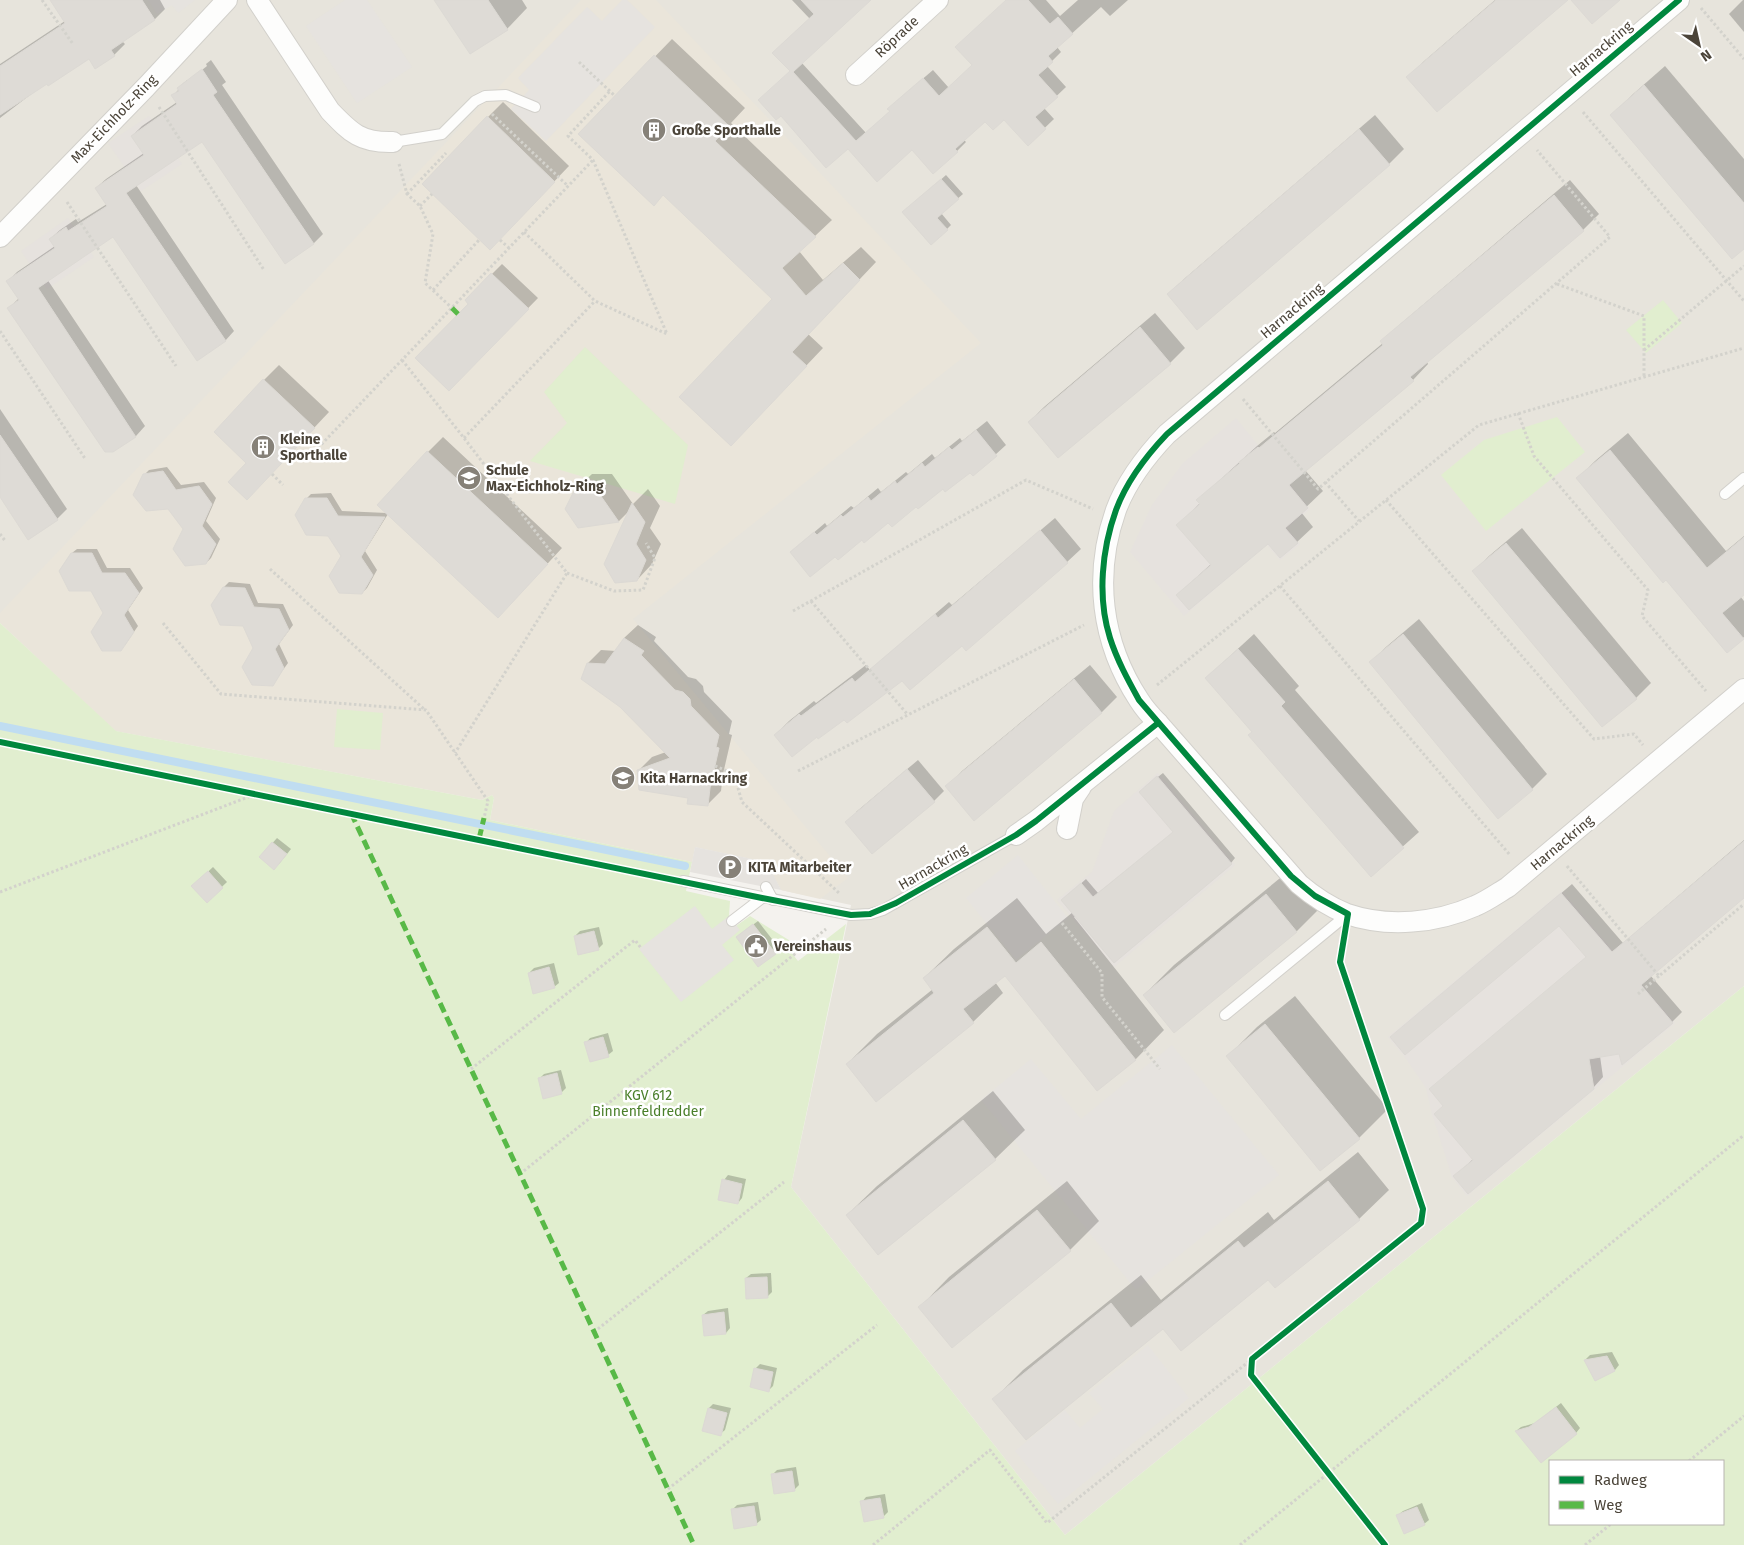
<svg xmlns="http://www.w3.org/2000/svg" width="1744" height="1545" viewBox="0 0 1744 1545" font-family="'Fira Sans',sans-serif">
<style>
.residential{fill:#e7e4dc}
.industrial{fill:#e6e2de}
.education{fill:#eae5da}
.green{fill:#e1eecf;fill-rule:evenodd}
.parking{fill:#e6e3df}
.shadow{fill:#0003}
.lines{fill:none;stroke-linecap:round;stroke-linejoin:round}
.stream{stroke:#c0ddf1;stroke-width:8}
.building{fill:#dedbd6;stroke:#dcd9d4}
.lane-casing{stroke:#d2d0cb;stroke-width:12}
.street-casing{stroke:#d2d0cb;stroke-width:22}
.path{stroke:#d3d2cc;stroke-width:3;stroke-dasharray:2.5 2.5;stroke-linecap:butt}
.lane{stroke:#fdfdfc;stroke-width:10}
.street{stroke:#fdfdfc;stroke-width:20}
.quiet{stroke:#58b947;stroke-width:5;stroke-dasharray:10 5;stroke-linecap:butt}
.cycleway-casing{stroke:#fff;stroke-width:9}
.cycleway{stroke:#00873e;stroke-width:6}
.labels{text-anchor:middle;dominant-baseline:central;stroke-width:5;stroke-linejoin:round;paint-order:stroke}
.street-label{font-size:14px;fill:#4b4439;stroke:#fff}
.poi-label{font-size:14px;font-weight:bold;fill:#4b4439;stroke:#fff;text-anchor:start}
.park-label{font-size:14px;fill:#4a7f2a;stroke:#fff}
</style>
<rect width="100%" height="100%" fill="#f4f2ee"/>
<polygon class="residential" points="0,0 1744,0 1744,986 1065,1535 791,1187 851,905 781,890 766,862 695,847 692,862 0,623"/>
<g class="industrial">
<polygon points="149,116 182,164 141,191 108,143"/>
<polygon points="68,218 94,257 47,289 21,251"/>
<polygon points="1236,418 1310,509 1287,528 1300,544 1280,560 1267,545 1184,616 1130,552 1152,505 1182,464"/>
<polygon points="1158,773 1235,865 1114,967 1057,900 1092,872 1114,811"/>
<polygon points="1562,891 1675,1023 1467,1196 1452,1177 1432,1114 1426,1088 1404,1056 1388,1037"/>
</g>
<polygon class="education" points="581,0 656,0 981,343 633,619 848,878 820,899 781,890 766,862 695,847 692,862 490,820 494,798 492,795 482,800 115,731 0,623 0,613"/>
<g class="green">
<polygon points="1663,300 1682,323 1646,353 1626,330"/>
<polygon points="585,347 688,445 675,504 530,461 567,423 544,392"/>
<polygon points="1557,417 1585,452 1486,531 1441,475 1484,440"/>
<path d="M0 623 116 731 482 800 492 795 494 798 490 820 692 862 686 891 730 901 729 916 736 926 750 916 797 945 790 951 798 961 846 924 791 1187 1065 1535 1744 986V1545H0ZM1550 1461H1723V1524H1550Z"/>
<polygon points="337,709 383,713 380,750 334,747"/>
</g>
<g class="parking">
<polygon points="148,0 195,0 178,13 172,5 157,14"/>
<polygon points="345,0 367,0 412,67 357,103 306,26"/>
<polygon points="622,0 627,0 655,27 546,141 511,109 529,90 518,78 587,7 602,21"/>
<polygon points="695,847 767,862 781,890 690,872"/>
<polygon points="1018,855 1068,918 1016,960 966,898"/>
<polygon points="695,906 712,929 729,916 740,930 722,945 734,960 681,1002 639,949"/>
<polygon points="1172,1045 1279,1175 1136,1290 981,1100 1031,1059 1081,1119"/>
<polygon points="1148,1345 1189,1398 1058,1504 1015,1451 1065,1410 1080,1428 1103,1409 1089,1393"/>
</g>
<g class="shadow">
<polygon points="60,0 160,0 165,9 155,19 122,41 125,44 114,55 89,57 47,82 0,118 0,64 65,21"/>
<polygon points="435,0 522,0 527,8 507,29"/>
<polygon points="792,0 869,0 828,38"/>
<polygon points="1007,0 1046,0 1060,16 1078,0 1128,0 1110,16 1101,7 1057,47 1061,52 1047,66 1066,87 1044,108 1054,119 1028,144 1004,118 985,120 964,140 966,142 957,151 933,172 913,149 848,147 781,114 760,100 801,62 866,133 891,111 898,100 933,70 949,88 973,65"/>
<polygon points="1495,0 1566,0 1408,77 1423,62"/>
<polygon points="1743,0 1744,0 1744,32 1729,14"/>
<polygon points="672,39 745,108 731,123 832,220 799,251 823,280 861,247 876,262 808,334 823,348 748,427 774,299 664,194 580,134"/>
<polygon points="211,60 226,82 222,85 323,234 313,244 203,140 136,185 234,331 225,341 113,235 47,279 145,426 136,436 113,451 9,308 19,298 8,281 17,272 55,246 50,239 60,230 76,219 78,222 107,204 96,188 106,179 144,153 132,136 142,126 177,102 173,96 179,89 178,88 187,80 187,82 207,66 206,64"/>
<polygon points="1665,66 1744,159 1744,247 1612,115 1632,95"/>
<polygon points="503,102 569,166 505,233 488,117"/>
<polygon points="1375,115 1404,149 1389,164 1197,328 1168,294 1184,279"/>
<polygon points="946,175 963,194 941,213 951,225 947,229 909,208"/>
<polygon points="1570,180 1599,214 1583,230 1427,362 1428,364 1413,380 1305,470 1323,491 1301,512 1313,527 1297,542 1269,542 1177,595 1211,564 1178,525 1200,503 1198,500 1257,446 1274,432 1275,433 1383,343 1382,341 1398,326"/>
<polygon points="502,264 538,298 449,389 470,304 466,300"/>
<polygon points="1155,313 1185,348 1170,363 1029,422 1044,407"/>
<polygon points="279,365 329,412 262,483 264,380"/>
<polygon points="0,409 67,509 57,519 0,496"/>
<polygon points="987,421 1006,445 973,475 970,471 835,555 791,552 825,523 827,526 851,506 854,508 878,488 881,492 906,472 908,474 932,454 935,458 960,438 962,441"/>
<polygon points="1628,433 1726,551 1744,536 1744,593 1740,596 1744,601 1744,637 1728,651 1666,578 1578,478 1595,461"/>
<polygon points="443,437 562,548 513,601 388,514 365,551 377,570 367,588 362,593 342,556 306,499 311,494 331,493 342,511 387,513 428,452"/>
<polygon points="167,467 181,485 204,482 216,498 206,521 220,539 211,558 206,563 184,529 144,475 149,470"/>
<polygon points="592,474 612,474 633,504 648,489 660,506 650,528 661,544 652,564 637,580 631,509 619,521 578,526 576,489"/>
<polygon points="1055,518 1081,549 1067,562 962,644 902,679 844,718 775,735 789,721 814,701 816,703 866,665 870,670 949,602 952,605"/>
<polygon points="1522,528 1651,683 1636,698 1474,571 1489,556"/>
<polygon points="77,549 97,549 107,568 130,568 143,588 128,610 138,626 125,645 104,613 72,553"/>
<polygon points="229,582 250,584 258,603 283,604 293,625 279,644 288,663 272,685 244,625 224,587"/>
<polygon points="1419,619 1547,774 1532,789 1371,662 1386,647"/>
<polygon points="638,625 656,637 654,641 688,677 696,679 703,686 704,692 732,721 729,734 732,735 723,774 721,791 708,804 638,771 652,757 666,752 588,663 601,650 616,651 624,638"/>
<polygon points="1254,634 1299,686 1295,690 1419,832 1371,875 1253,732 1206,678"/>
<polygon points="1090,665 1117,697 1102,712 974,819 947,787 962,771"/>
<polygon points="918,760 944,791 934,801 856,812"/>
<polygon points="1163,773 1235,858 1231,863 1074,917 1164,1030 1135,1060 1005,974 995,982 1003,993 973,1022 847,1064 877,1034 933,989 924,978 954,949 1017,898 1046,934 1073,912 1067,896 1086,879 1098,893 1174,832 1145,787"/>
<polygon points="277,838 291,849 279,864 260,857"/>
<polygon points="1744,840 1744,896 1650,975 1682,1012 1672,1022 1620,1052 1600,1056 1603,1077 1593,1088 1455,1176 1473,1159 1444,1105 1430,1089 1587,957 1559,924 1402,1028 1572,884 1623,943"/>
<polygon points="1296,865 1326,902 1297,931 1174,1031 1144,995 1174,965"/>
<polygon points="213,867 227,882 207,901 193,886"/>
<polygon points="758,921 779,948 775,953 742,933"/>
<polygon points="599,927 603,944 598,949 575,936 580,931"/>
<polygon points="554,963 559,983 554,987 529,973 534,968"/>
<polygon points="1295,996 1388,1109 1359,1138 1228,1056 1257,1027"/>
<polygon points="608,1033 613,1051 608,1055 586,1043 590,1038"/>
<polygon points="561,1070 566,1088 561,1093 539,1079 544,1074"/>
<polygon points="993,1091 1025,1130 995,1159 847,1215 877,1186"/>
<polygon points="1358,1152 1389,1190 1359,1219 1269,1278 1163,1327 994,1399 1023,1370 1141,1275 1161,1300 1268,1212 1274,1220"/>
<polygon points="728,1175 746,1179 742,1198 738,1203 724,1180"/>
<polygon points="1067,1181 1099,1221 1070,1250 920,1307 949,1277"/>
<polygon points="771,1273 772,1292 767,1297 746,1278 751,1274"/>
<polygon points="728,1308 730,1328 726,1333 703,1315 708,1311"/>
<polygon points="1612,1352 1619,1365 1615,1370 1596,1380 1585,1360 1590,1355"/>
<polygon points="760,1364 777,1368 773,1386 768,1391 755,1369"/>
<polygon points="1561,1403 1580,1428 1576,1433 1516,1431 1521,1427 1535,1423"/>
<polygon points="713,1404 731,1408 725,1430 720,1434 709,1408"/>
<polygon points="796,1467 799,1485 794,1490 773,1474 777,1470"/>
<polygon points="885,1494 888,1512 883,1517 862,1502 866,1497"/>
<polygon points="758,1502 761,1520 756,1524 732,1510 737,1505"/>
<polygon points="1422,1503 1429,1520 1424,1524 1398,1515 1403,1511"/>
</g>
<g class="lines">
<polyline class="stream" points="0,726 685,866"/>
</g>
<g class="building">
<polygon points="50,0 142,0 155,20 111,50 115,56 95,69 89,59 48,86 47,84 0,115 0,66 65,23"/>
<polygon points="434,0 488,0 508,30 470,54"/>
<polygon points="801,0 871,0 793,72 856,141 890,111 887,109 923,78 939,96 972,65 955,47 1006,0 1028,0 1050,24 1058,17 1073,34 1048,56 1053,62 1038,75 1058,97 1035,117 1046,129 1028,146 1004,120 993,130 985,122 955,149 958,152 933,174 912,150 877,182 848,149 826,168 781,116 776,120 758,100 790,71 772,53 814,14"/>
<polygon points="1496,0 1568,0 1437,112 1406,77"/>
<polygon points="1571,0 1620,0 1592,24"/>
<polygon points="654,55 729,126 715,141 816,237 782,268 806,296 843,263 860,280 792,352 807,366 731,446 679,397 772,299 663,195 654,206 578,134"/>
<polygon points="202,69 217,92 213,95 314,244 285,264 202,142 126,193 226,341 197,361 113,237 38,288 136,437 113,452 105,452 7,308 19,300 6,281 55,248 49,239 66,227 68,231 107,206 95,188 144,155 131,136 177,104 171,95 179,91 177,88"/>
<polygon points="1644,85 1744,203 1744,249 1732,259 1610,115"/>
<polygon points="487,116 555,182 490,250 422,184"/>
<polygon points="1359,129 1390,165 1197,330 1167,294"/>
<polygon points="941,179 959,199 937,218 948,230 931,245 902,212"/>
<polygon points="1554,195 1584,231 1410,377 1414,381 1289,485 1308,508 1285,528 1298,543 1280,558 1268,544 1189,610 1176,595 1211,565 1176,525 1200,504 1196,500 1240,463 1239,462 1258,447 1259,448 1383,345 1380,341"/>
<polygon points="491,273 529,309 449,391 415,358 468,304 465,300"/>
<polygon points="1140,327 1171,364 1058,458 1028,422"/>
<polygon points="263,379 315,428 247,500 228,482 246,463 214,432"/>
<polygon points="976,430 997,456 973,476 970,473 945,492 943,489 918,509 916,507 892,527 888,523 864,543 862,540 838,560 835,557 810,577 790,552 814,532 817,535 841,515 843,517 868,497 871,501 895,481 897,484 922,463 925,467 949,447 952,450"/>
<polygon points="0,435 58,520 28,540 0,497"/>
<polygon points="1610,450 1707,568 1744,537 1744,595 1722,613 1744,639 1727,653 1666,580 1663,583 1576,478"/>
<polygon points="427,451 548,564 498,618 377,505"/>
<polygon points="163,471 176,490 199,486 212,504 202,526 216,544 206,564 185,566 173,549 183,529 168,509 146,511 133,495 143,474"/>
<polygon points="575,489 596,489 619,522 578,528 565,509"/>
<polygon points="305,498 327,498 338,516 385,517 361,557 373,575 362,594 339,593 329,576 341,556 328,536 306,535 295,515"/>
<polygon points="632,503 645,522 636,544 646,560 637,581 615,583 604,564"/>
<polygon points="1040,530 1068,563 966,651 962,646 910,690 902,681 847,723 844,720 818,739 817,737 792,757 774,735 799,714 801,716 852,678 855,682 935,614 938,618"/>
<polygon points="1506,543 1637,699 1602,727 1472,571"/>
<polygon points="71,553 92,553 102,573 125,573 139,593 124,615 134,632 121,651 102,651 91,632 103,613 91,591 69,591 59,571"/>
<polygon points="223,587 245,588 254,607 279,609 289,630 275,649 284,668 273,686 252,685 242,667 253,648 243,626 220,625 211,605"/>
<polygon points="1403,634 1533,790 1498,819 1369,662"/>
<polygon points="624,638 644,651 641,655 675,690 683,692 690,699 691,706 719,735 716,747 719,748 710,788 708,806 687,804 688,798 639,790 637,770 670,758 620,707 581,679 587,663 605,664"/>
<polygon points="1238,649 1285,702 1281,706 1404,848 1371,877 1248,735 1252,732 1205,678"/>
<polygon points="1074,679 1102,713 974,821 945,786"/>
<polygon points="907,769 935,802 872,854 845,822"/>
<polygon points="1157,776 1232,864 1114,963 1061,900 1081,883 1093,897 1173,832 1139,792"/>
<polygon points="1744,841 1744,898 1641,985 1673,1023 1622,1065 1619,1054 1589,1059 1594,1089 1468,1194 1453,1176 1473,1160 1434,1114 1443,1106 1429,1089 1586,957 1559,926 1405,1055 1390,1037 1561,893 1612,952"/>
<polygon points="272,842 287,854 274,870 259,857"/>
<polygon points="208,871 223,888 207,903 191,886"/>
<polygon points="1266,894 1297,932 1174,1033 1143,995"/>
<polygon points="753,924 776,954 758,967 736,937"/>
<polygon points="987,927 1016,963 1041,942 1136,1060 1097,1091 1005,976 963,1009 974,1023 876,1102 846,1064 934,993 923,978"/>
<polygon points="594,931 599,950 578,955 574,936"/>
<polygon points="549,967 555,988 533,994 528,973"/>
<polygon points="1265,1024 1360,1139 1320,1171 1226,1056"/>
<polygon points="603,1037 609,1057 590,1062 584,1042"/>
<polygon points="557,1073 562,1094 543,1099 538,1078"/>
<polygon points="963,1120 996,1160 878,1255 846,1215"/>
<polygon points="722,1179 742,1184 738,1204 718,1200"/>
<polygon points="1328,1181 1360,1220 1275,1288 1268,1280 1181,1351 1163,1329 1026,1440 992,1399 1111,1303 1131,1328 1238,1241 1244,1248"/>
<polygon points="1037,1210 1071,1251 952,1348 918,1307"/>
<polygon points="767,1277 768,1298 746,1299 745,1278"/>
<polygon points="724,1312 726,1334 704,1336 702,1315"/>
<polygon points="1607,1356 1615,1371 1595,1381 1584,1360"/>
<polygon points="754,1368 773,1372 769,1392 750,1387"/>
<polygon points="1556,1407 1577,1434 1541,1463 1515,1431 1529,1427"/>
<polygon points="708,1408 727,1413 721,1436 702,1431"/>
<polygon points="792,1471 795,1491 774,1494 771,1474"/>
<polygon points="880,1498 884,1518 864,1522 860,1501"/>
<polygon points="754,1506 757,1525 734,1529 731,1509"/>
<polygon points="1417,1507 1425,1525 1404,1534 1396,1515"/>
</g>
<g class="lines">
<g class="lane-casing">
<g id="lane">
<polyline points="393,142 442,134 475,101 485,96 506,95 535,107"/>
<polyline points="1725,494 1744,478"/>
<polyline points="683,881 851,915 870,914 883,910 1016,835"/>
<polyline points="766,887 773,900"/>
<polyline points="732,921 762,898"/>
<polyline points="1225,1015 1348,914"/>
</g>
</g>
<g class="street-casing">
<g id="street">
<path d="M257 0 330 111C351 133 361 143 393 142"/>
<path d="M1679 0 1167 434C1147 455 1126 483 1116 510 1093 575 1101 642 1139 700 1144 708 1151 716 1158 723L1299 884C1313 896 1330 907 1347 914 1388 928 1437 923 1475 906 1487 901 1498 893 1508 887L1744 689"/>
<polyline points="856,75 938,0"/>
<polyline points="0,237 146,87 227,0"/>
<polyline points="1067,829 1073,799 1081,787"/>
<polyline points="1016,835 1036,821 1158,723"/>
</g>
</g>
<g class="path">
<polyline points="42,0 73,44"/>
<polyline points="1701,8 1744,59"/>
<polyline points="579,62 615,96"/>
<polyline points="159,107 264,270"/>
<polyline points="1583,112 1744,301"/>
<polyline points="492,114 568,186"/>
<polyline points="399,164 407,194 420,206 433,234 425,283 452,308"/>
<polyline points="407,194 446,153"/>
<polyline points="67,202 176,366"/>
<polyline points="420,206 432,194"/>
<polyline points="524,232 595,301 667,334 593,160 568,136 610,91"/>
<polyline points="500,240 509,248"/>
<polyline points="1557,284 1644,316 1644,377"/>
<polyline points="433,290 479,240"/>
<polyline points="0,331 86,460"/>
<polyline points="1644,350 1744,266"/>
<polyline points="402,360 464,438 567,573 455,753"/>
<polyline points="1243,399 1318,489 1610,237 1537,150"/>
<polyline points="1518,413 1534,456 1648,590 1642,616 1706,691"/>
<polyline points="464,438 595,301"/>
<polyline points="318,448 593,160"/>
<polyline points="272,474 283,485"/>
<polyline points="1325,482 1359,521"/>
<polyline points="1386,500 1594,739 1634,734 1643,745"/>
<polyline points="0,534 6,542"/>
<polyline points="270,569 425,710"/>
<polyline points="567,573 614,591 643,590 655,558 646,543"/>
<polyline points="1280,586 1510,855"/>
<polyline points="811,601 908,715"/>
<polyline points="793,611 1026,480 1093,509"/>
<polyline points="163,623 221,694 426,710 488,801 484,818"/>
<polyline points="1157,685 1479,425 1744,348"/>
<polyline points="715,766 734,774 742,802 839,893"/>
<polyline points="798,771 1084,625"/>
<polyline points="1567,866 1659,976 1744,904"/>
<polyline points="0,892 256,794"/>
<polyline points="1062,923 1102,973 1102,997 1160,1069"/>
<polyline points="1638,994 1659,976"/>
<polyline points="471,1069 635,940 641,948"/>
<polyline points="520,1174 826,929"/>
<polyline points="594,1332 784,1182"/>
<polyline points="1689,1461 1744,1416"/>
<polyline points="668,1489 877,1325"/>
<polyline points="873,1545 990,1450 1047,1523 1252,1359"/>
<polyline points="1240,1545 1744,1135"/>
<polyline points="1585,1545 1611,1524"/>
</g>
<use href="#lane" class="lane"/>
<use href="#street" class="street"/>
<g class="quiet">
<polyline points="452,308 458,314"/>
<polyline points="351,813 694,1545"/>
<polyline points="479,839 484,818"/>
</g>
<g class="cycleway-casing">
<g id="cycleway">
<polyline points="0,742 762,898 851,915 870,914 896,903 1016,835 1036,821 1158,723"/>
<path d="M1385 1545 1251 1375 1252 1359 1421 1223 1423 1209 1340 962 1348 914 1315 896 1291 876 1139 700C1128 680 1117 660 1110 638 1097 597 1102 549 1116 510 1126 483 1147 455 1167 434L1679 0"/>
</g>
</g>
<use href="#cycleway" class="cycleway"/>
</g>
<defs>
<g id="building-disc" transform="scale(1.25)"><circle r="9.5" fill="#868178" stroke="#fff"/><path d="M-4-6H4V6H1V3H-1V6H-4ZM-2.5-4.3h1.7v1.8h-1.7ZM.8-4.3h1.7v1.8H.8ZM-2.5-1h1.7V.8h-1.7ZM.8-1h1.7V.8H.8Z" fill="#fff"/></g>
<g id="school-disc" transform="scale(1.25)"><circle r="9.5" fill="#868178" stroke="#fff"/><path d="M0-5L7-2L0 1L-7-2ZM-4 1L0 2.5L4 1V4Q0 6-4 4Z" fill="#fff"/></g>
<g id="parking-disc" transform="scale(1.25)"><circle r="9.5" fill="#868178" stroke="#fff"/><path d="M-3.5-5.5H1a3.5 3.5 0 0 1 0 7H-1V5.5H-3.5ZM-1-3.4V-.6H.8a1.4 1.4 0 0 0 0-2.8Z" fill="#fff"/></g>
<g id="civic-disc" transform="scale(1.25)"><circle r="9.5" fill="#868178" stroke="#fff"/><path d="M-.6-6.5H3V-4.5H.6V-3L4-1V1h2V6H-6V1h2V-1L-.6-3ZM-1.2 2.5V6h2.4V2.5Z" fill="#fff"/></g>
</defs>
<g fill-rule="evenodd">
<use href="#building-disc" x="654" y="130"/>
<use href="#building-disc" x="263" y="447"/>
<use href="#school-disc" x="469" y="478"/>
<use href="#school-disc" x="623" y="778"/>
<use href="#parking-disc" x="730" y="867"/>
<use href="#civic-disc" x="756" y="946"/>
</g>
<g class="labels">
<g class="street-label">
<text transform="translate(897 37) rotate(-43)">Röprade</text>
<text transform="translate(1601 49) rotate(-40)">Harnackring</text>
<text transform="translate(114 119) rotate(-46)">Max-Eichholz-Ring</text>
<text transform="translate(1292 311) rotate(-40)">Harnackring</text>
<text transform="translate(1562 843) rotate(-40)">Harnackring</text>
<text transform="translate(933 867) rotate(-30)">Harnackring</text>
</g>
<g class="poi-label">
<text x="672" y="130">Große Sporthalle</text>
<text x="280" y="439">Kleine<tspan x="280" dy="16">Sporthalle</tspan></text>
<text x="486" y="470">Schule<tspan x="486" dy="16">Max-Eichholz-Ring</tspan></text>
<text x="640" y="778">Kita Harnackring</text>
<text x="748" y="867">KITA Mitarbeiter</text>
<text x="774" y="946">Vereinshaus</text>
</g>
<g class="park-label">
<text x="648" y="1095">KGV 612<tspan x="648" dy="16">Binnenfeldredder</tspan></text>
</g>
</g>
<rect x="1549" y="1460" width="175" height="65" fill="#ffffff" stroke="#b7b4b0"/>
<rect x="1559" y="1476" width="25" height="8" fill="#00873e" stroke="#b7b4b0"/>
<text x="1594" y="1485" font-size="15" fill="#4b4439">Radweg</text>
<rect x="1559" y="1501" width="25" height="8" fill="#58b947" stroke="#b7b4b0"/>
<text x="1594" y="1510" font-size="15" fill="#4b4439">Weg</text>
<g transform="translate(1699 45) rotate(146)" stroke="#ffffff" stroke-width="4" paint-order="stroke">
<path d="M0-4L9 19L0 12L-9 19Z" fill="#4b4439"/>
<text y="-8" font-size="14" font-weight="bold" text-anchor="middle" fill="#4b4439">N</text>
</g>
</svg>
